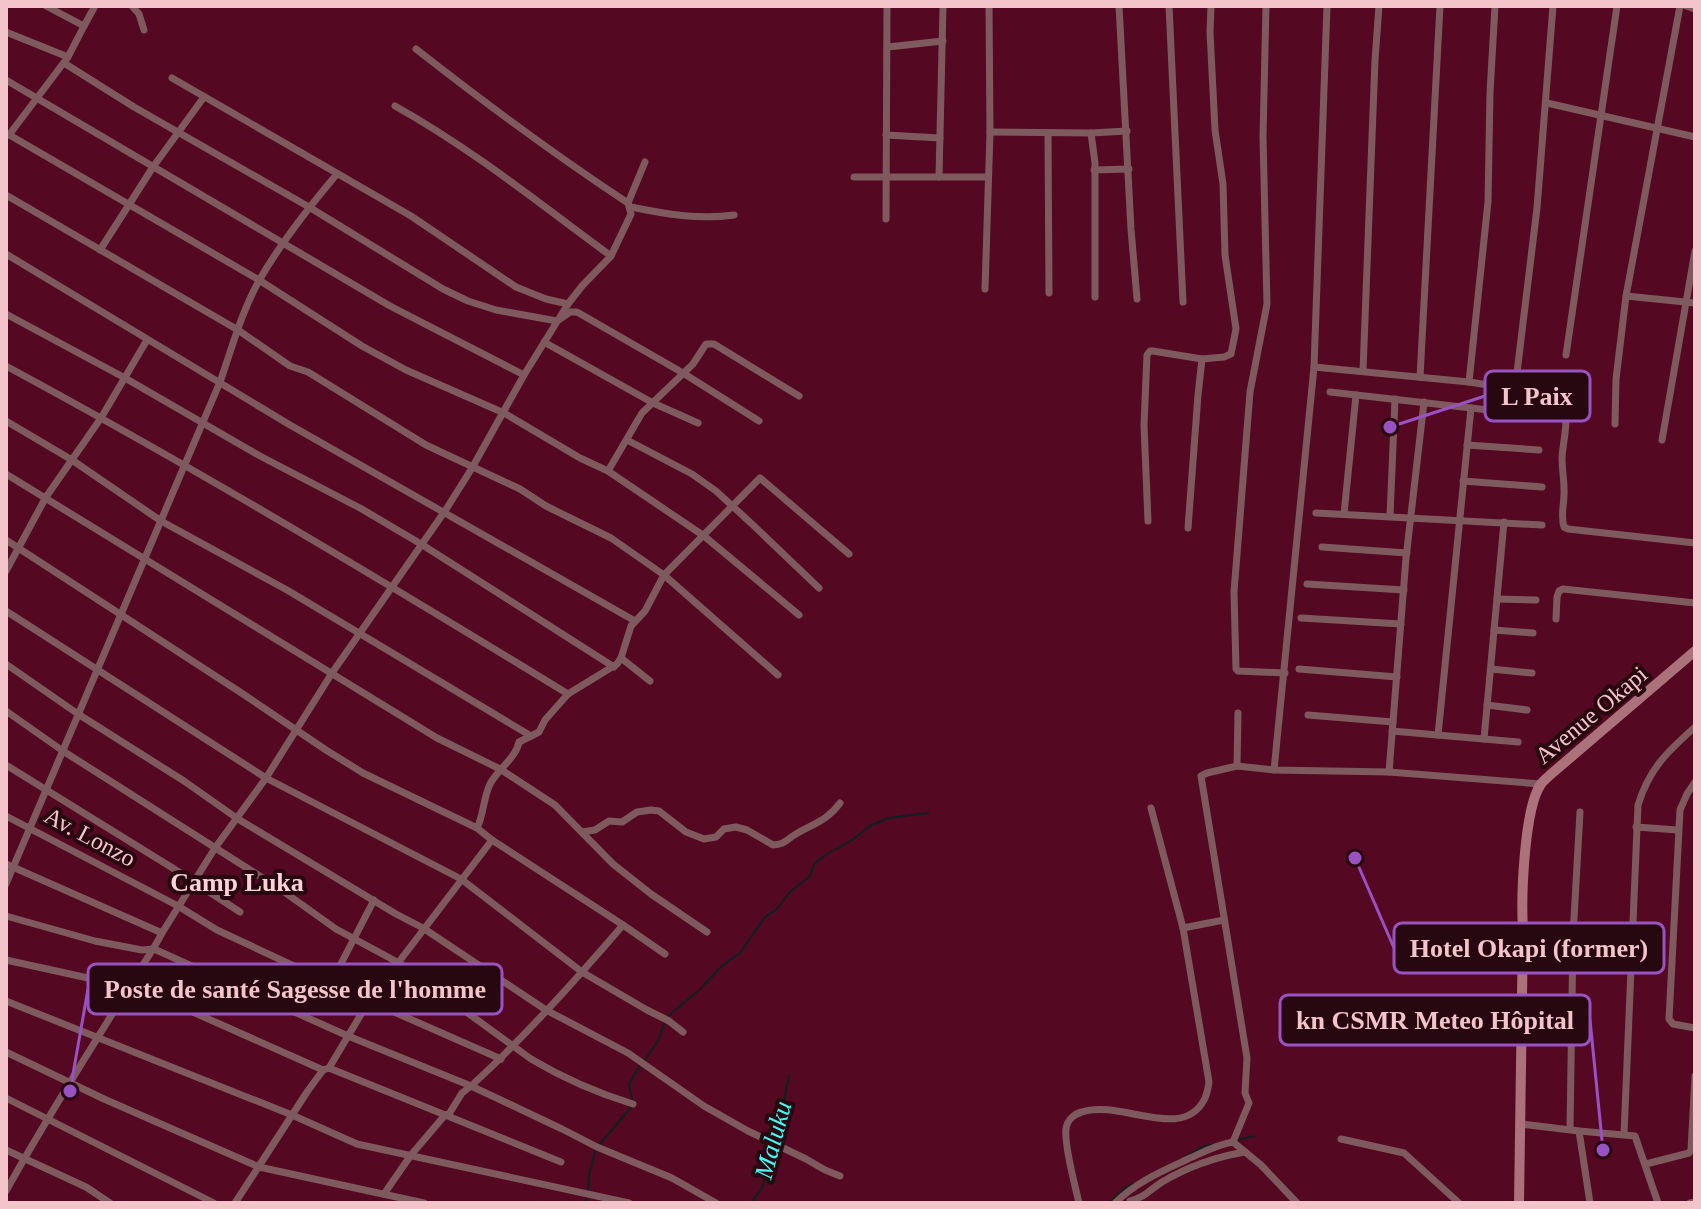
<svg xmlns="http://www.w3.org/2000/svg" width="1701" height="1209" viewBox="0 0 1701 1209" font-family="'Times New Roman',serif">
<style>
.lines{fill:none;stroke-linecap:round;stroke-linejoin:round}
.stream{stroke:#0a2220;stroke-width:2}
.street{stroke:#7e5a5f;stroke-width:7}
.secondary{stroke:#ac727c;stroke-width:10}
.labels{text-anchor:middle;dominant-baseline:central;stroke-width:8;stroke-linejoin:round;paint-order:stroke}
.street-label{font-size:24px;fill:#f3c4ca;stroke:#280810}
.neighbourhood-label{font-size:26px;font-weight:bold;fill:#f9d3d8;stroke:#280810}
.water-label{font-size:26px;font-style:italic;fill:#42fdf2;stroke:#280810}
.leader{fill:none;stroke:#9952c2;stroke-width:3}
.callout-dot{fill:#9952c2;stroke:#280810;stroke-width:3}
.callout{fill:#280810;stroke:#9952c2;stroke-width:3}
.callout-label{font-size:26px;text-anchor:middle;font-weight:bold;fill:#f3c4ca}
</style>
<rect width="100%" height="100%" fill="#550821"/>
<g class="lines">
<g class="stream">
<polyline points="668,1016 698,991 723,965 740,953 765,917 777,909 790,892 810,876 814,864 827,854 852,840 870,826 888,818 928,813"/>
<polyline points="644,1061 658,1041 665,1021"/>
<polyline points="632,1100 629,1084 640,1066"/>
<polyline points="777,1140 789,1075"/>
<polyline points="1237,1140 1254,1136"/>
<polyline points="600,1144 632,1106"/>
<polyline points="1185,1157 1205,1146 1211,1145"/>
<polyline points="588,1190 589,1175 596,1149"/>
<polyline points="585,1203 587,1196"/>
<polyline points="751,1203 762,1188 775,1146"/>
<polyline points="1109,1203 1125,1188 1133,1184"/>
</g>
<g class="street">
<polyline points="132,6 139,14 144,30"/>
<polyline points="1119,6 1131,229 1137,299"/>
<polyline points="1169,6 1183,302"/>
<polyline points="1266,6 1263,137 1267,304 1250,392 1234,592 1236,669 1238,671 1285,673"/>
<polyline points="1686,6 1695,9"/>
<polyline points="84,26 95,6"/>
<polyline points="6,32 68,57"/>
<polyline points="888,47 943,41"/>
<path d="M416 49C485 103 555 155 628 203"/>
<polyline points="64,63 134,107 309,207 443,289 468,301 496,310 557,321 570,312 577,312 683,373 759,421"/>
<polyline points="172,78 411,216 516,287 546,299 568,304"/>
<polyline points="6,80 390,306 524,375"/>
<polyline points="1547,103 1695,137"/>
<path d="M395 106C472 149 540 204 611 256"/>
<polyline points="990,132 1091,133 1127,131"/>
<polyline points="6,133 259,280 362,346 406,370 504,413 580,458 608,471 704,536 799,615"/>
<polyline points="1048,133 1049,293"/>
<polyline points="1091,133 1095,163 1095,297"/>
<polyline points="9,135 68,57 84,26 46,6"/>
<polyline points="886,135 940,138"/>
<polyline points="1094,170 1129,169"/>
<polyline points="854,177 988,177"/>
<polyline points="939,177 943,6"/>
<polyline points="6,195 238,330 290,366 308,372 426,445 520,489 546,506 611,538 664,575 778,675"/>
<path d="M631 207C665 214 699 220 734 215"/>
<polyline points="886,219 887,6"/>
<polyline points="100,250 153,167 204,97"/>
<polyline points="6,254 290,425 635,621"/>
<polyline points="985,289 990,132 989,6"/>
<polyline points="1626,296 1695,303"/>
<polyline points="6,314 125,378 260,456 360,508 421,544 614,667"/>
<polyline points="544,342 653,403 698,423"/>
<polyline points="1566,355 1617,6"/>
<path d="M6 366C197 469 383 581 568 694"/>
<path d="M1314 367 1469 382 1559 396C1572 411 1563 439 1562 458 1562 469 1564 479 1564 489 1565 502 1560 515 1564 527L1568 529 1695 543"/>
<polyline points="1363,371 1375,60 1379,6"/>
<polyline points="1420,377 1440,6"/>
<polyline points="1469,382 1488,202 1490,93 1495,6"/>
<polyline points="1515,389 1537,208 1553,6"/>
<polyline points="1330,392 1541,416"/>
<polyline points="6,421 72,460 161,521 287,590 531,736"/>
<polyline points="1615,424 1616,379 1626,296 1680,6"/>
<polyline points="627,440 692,474 716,491 753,525 819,588"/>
<polyline points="1662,440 1695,251"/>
<polyline points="1467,445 1539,450"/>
<polyline points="608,471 642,413 693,364 706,344 714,344 799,396"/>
<polyline points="6,474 437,738 500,769 555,805 613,864 651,894 707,932"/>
<polyline points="1463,481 1542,487"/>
<polyline points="1316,513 1542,525"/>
<polyline points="1344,514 1356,395"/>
<polyline points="1390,516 1395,399"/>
<polyline points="1148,521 1144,425 1147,355 1150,351 1153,351 1202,359"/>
<polyline points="1188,528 1198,395 1202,359 1224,357 1231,354 1236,329 1225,255 1223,184 1215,130 1210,32 1211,6"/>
<polyline points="6,540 240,692 326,750 363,773 477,828 492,840 623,925 665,954"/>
<polyline points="1322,547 1407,553"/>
<polyline points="6,571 46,497 101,418 147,340"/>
<polyline points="1307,584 1404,590"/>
<polyline points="1497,599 1536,600"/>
<polyline points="6,611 266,778 461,879 582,972 647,1010 669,1021 683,1032"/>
<polyline points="1301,618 1401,624"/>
<polyline points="1556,619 1557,597 1559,591 1563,589 1695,603"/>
<polyline points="1494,630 1533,633"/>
<polyline points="621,658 650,681"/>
<polyline points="6,664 78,714 184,781 238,819 396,914 423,928 546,1010 628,1053 704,1106 748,1131 806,1159 825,1170 840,1176"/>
<polyline points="1299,669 1397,677"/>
<polyline points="1491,669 1532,673"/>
<polyline points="1487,705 1527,710"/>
<path d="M6 711 63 751 280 889 336 929 399 963 531 1059C563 1078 597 1093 633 1104"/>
<polyline points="1308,715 1393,722"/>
<polyline points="1392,731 1518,742"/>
<polyline points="1438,735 1471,408"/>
<polyline points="1484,739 1504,522"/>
<polyline points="6,765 171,867 240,912"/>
<polyline points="1237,766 1238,713"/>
<polyline points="1274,770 1314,367 1327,6"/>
<polyline points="1389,772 1406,558 1424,402"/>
<polyline points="1695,782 1687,794 1680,810 1669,1019 1673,1024 1695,1028"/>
<polyline points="6,816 178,906 217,930 369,1001 501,1059"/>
<polyline points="1636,827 1678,830"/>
<path d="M477 828C484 814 483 799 490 784 498 769 516 758 519 742L539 732 545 720 568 694 617 664 621 658 631 626 645 611 664 575 760 478 849 554"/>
<path d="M582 832 595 830 609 821 622 822 637 812 651 810 659 811 686 832 704 839 716 837 724 829 736 827 747 830 773 845C785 845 787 839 796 834 813 824 828 820 840 803"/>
<polyline points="6,864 162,933 215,848 266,778 332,673 445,511 472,468 524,375 568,304 582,286 611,256 631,214 628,203 645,162"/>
<path d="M6 884 220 382C232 348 242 310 260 279 282 241 309 207 337 174"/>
<polyline points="6,916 95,941 142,950 154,949 348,1036 471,1086 562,1129 597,1147 672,1178 716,1203"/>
<polyline points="1183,928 1224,920"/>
<polyline points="1523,929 1633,943"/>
<polyline points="6,960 129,987 150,993 323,1070"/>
<polyline points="331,983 374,900"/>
<polyline points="6,1001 292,1115 357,1144 629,1203"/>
<polyline points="6,1052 104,1099 259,1167 424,1203"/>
<polyline points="329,1068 561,1162"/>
<polyline points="6,1098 214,1203"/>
<polyline points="1521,1124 1579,1131 1635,1136 1658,1203"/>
<polyline points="1570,1129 1573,936 1580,812"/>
<polyline points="1579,1131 1590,1203"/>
<path d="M1624 1134 1638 805C1649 769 1667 752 1695 727"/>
<polyline points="1341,1139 1404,1153 1459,1203"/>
<polyline points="1233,1142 1249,1103 1245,1093 1247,1058 1201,776 1207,773 1237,766 1274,770 1389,772 1541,784"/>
<polyline points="6,1150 86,1187 110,1203"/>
<polyline points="1646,1164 1689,1153 1691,1150 1695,1076"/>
<path d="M6 1191C44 1122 86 1057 127 990 138 971 152 953 162 933"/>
<path d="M384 1194 411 1155 445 1115 449 1114 462 1093 471 1086C525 1037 575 981 623 925"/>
<path d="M1130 1201C1144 1198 1151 1189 1162 1182 1189 1166 1215 1157 1245 1152"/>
<polyline points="235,1203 307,1092 323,1070 329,1068 369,1001 492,840"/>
<path d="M1079 1203C1075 1185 1064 1146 1066 1129 1067 1120 1074 1114 1082 1112 1120 1099 1182 1142 1204 1100 1207 1095 1208 1088 1209 1082L1183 928 1151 808"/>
<path d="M1115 1203C1135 1183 1160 1172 1186 1160 1202 1153 1215 1145 1233 1142L1261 1165 1297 1203"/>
<polyline points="1690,1203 1695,1202"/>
</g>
<path class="secondary" d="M1519 1203 1523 929C1521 898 1524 808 1541 784 1543 781 1547 778 1550 775L1695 651"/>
</g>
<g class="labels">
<g class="street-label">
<text transform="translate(1591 715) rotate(-40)">Avenue Okapi</text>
<text transform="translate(90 837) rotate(28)">Av. Lonzo</text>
</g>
<g class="neighbourhood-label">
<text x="237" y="882">Camp Luka</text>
</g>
<g class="water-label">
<text transform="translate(773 1140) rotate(-75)">Maluku</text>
</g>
</g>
<path class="leader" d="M1390 427L1485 396M1355 858L1394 948M70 1091L88 989M1603 1150L1590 1020"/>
<g class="callout-dot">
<circle cx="1390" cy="427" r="8"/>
<circle cx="1355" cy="858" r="8"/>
<circle cx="70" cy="1091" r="8"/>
<circle cx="1603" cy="1150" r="8"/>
</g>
<g class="callout">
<rect x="1485" y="371" width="105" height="50" rx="8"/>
<rect x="1394" y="923" width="270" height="50" rx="8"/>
<rect x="88" y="964" width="414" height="50" rx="8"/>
<rect x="1280" y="995" width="310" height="50" rx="8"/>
</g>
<g class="callout-label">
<text x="1537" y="405">L Paix</text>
<text x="1529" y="957">Hotel Okapi (former)</text>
<text x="295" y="998">Poste de santé Sagesse de l'homme</text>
<text x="1435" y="1029">kn CSMR Meteo Hôpital</text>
</g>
<rect width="1701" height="1209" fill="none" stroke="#f3c4ca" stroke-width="16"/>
</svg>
